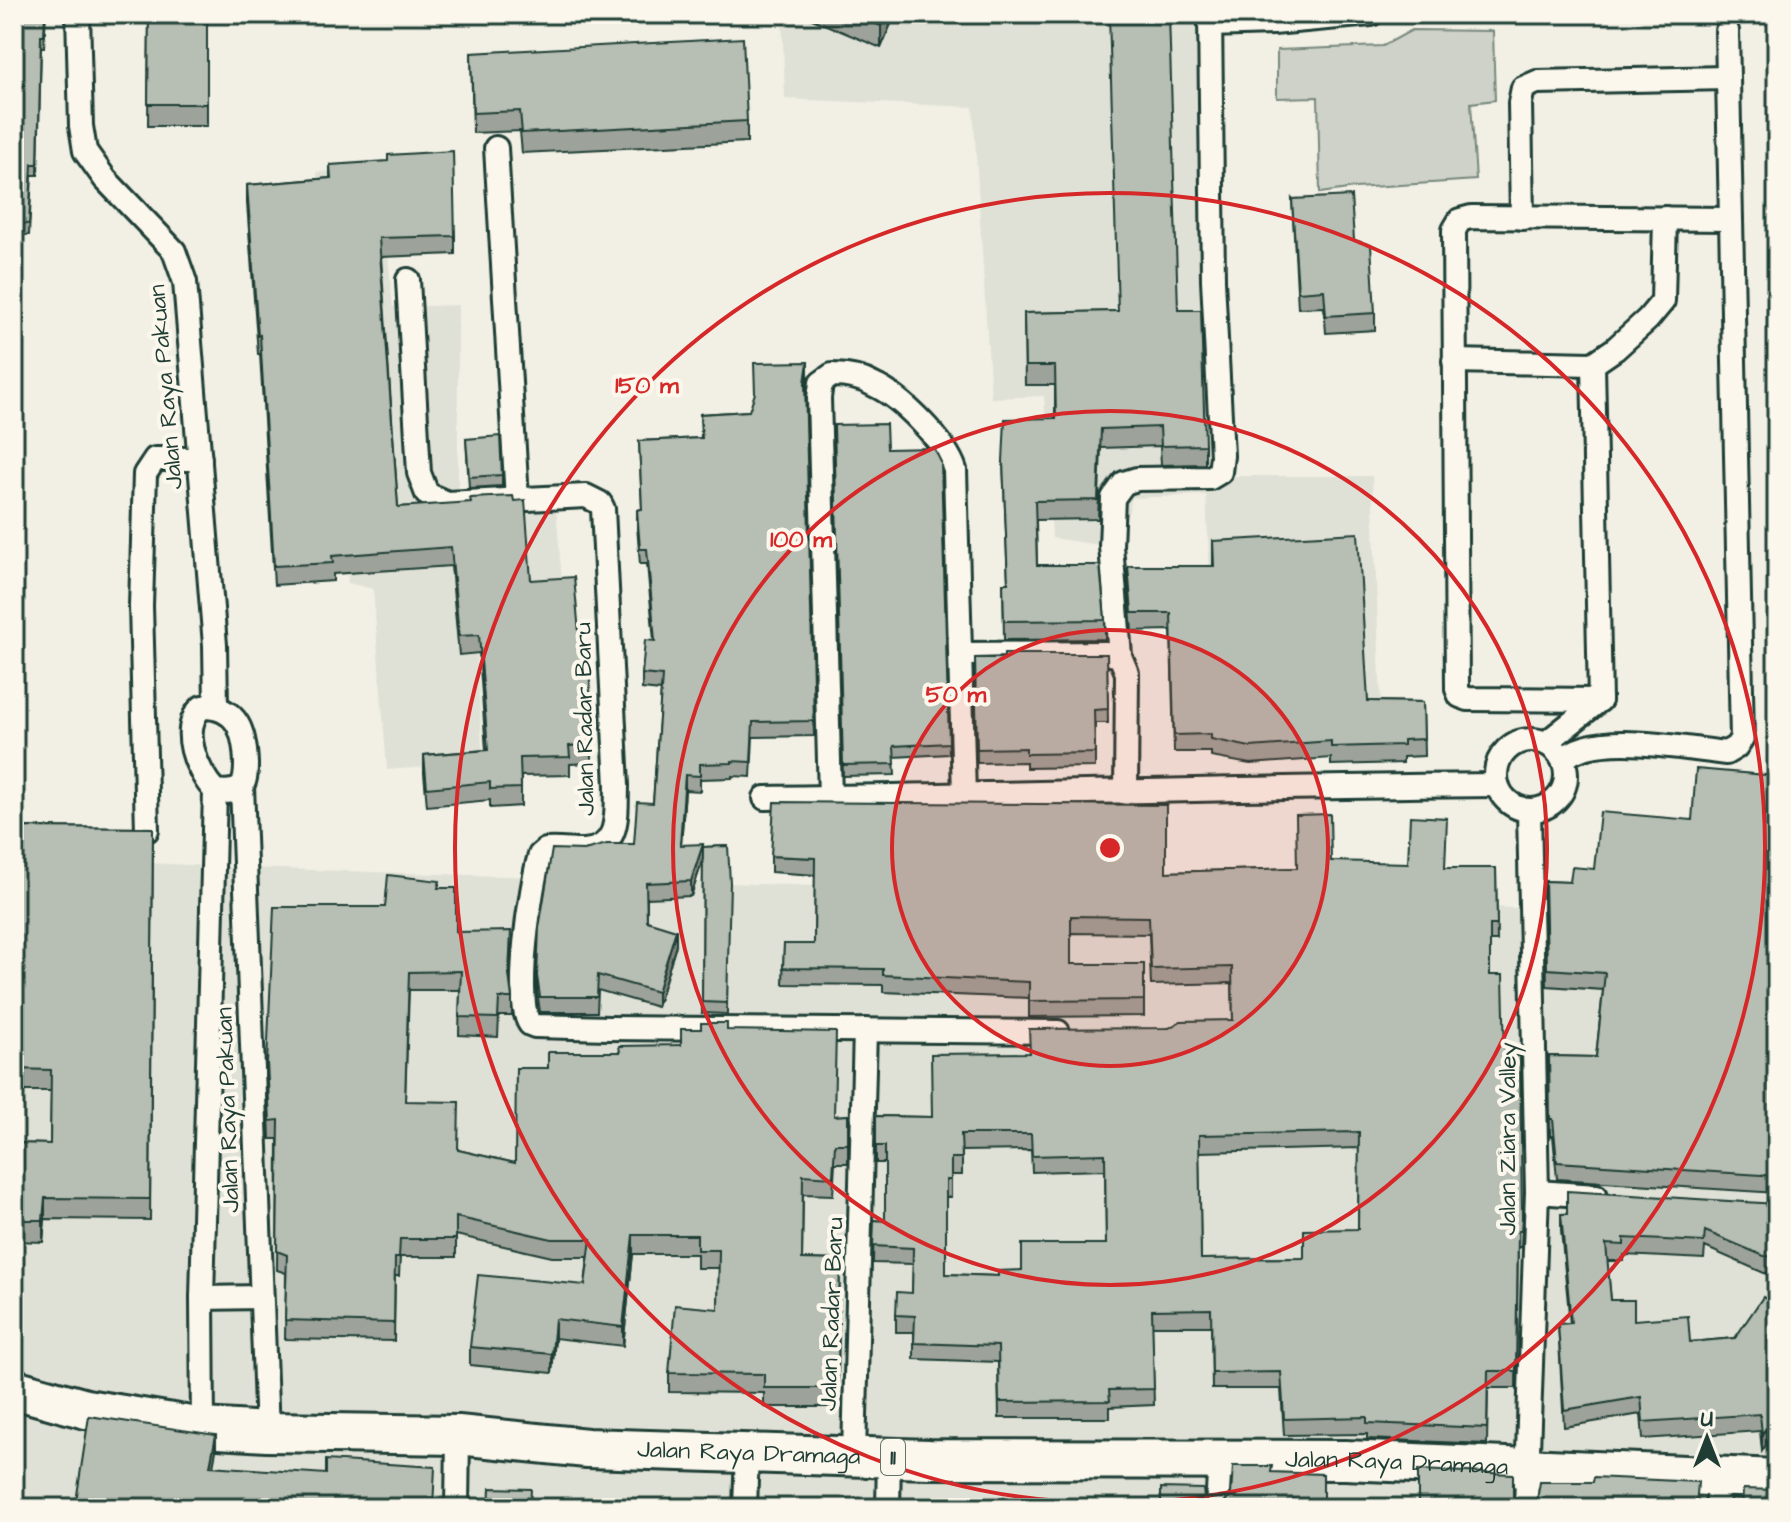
<svg xmlns="http://www.w3.org/2000/svg" width="1791" height="1522" viewBox="0 0 1791 1522" font-family="'Architects Daughter',sans-serif">
<style>
.built{fill:#e0e1d6}
.green{fill:#cfd2c8;stroke:#77887e;stroke-width:2}
.lines{fill:none;stroke-linecap:round;stroke-linejoin:round}
.minor-casing{stroke:#1f3d34;stroke-width:28}
.trunk-casing{stroke:#1f3d34;stroke-width:44}
.minor{stroke:#fbf7ec;stroke-width:22}
.trunk{stroke:#fbf7ec;stroke-width:38}
.wall{fill:#9da39a;stroke:#1f3d34;stroke-width:2;fill-rule:evenodd}
.shaded-wall{fill:#80857d;stroke:#1f3d34;stroke-width:2}
.building{fill:#b7beb3;stroke:#1f3d34;stroke-width:2;fill-rule:evenodd}
.ring{fill:none;stroke:#d62828;stroke-width:4}
.labels{text-anchor:middle;dominant-baseline:central;stroke-width:8;stroke-linejoin:round;paint-order:stroke}
.shield{fill:#fbf7ec;stroke:#61756b;stroke-width:2}
.shield-label{font-size:22px;font-weight:bold;fill:#1f3d34}
.street-label{font-size:24px;fill:#1f3d34;stroke:#fbf7ec}
.centre{fill:#d62828;stroke:#fbf7ec;stroke-width:4}
.ring-label{font-size:24px;text-anchor:middle;font-weight:bold;fill:#d62828;stroke:#fbf7ec;stroke-width:8;stroke-linejoin:round;paint-order:stroke}
</style>
<rect width="100%" height="100%" fill="#f2f0e5"/>
<filter id="ink" filterUnits="userSpaceOnUse"><feTurbulence type="fractalNoise" baseFrequency=".0125" numOctaves="2"/><feDisplacementMap in="SourceGraphic" scale="16" xChannelSelector="R" yChannelSelector="G"/><feConvolveMatrix kernelMatrix="1 2 1 2 8 2 1 2 1" color-interpolation-filters="sRGB"/></filter>
<g filter="url(#ink)">
<g class="built">
<polygon points="782,14 1217,14 1222,229 1232,476 1372,476 1381,704 1216,714 1206,495 1132,498 1119,548 1052,538 1044,396 991,398 973,107 785,99"/>
<polygon points="380,168 393,307 458,305 458,492 556,507 562,582 473,596 483,763 387,770 373,589 348,583 317,172"/>
<polygon points="14,856 249,868 1777,916 1777,1508 14,1508"/>
</g>
<polygon class="green" points="1412,30 1493,31 1495,100 1471,103 1476,180 1355,188 1320,193 1318,97 1277,98 1277,50 1383,46"/>
<g class="lines">
<g class="minor-casing">
<g id="minor">
<polyline points="78,14 81,126 85,151 105,179 174,251 185,282 215,645 216,707"/>
<polyline points="1210,25 1273,23 1371,14"/>
<polyline points="496,148 517,499"/>
<polyline points="1522,218 1520,103 1523,88 1537,82 1727,78"/>
<path d="M408 280 419 473 427 494 447 503 586 496 600 503 603 509 617 786C616 813 621 849 584 851 571 851 559 849 546 850L540 855C531 884 513 1001 530 1024L535 1026 609 1028 1058 1032"/>
<polyline points="1454,361 1593,364 1615,349 1648,319 1663,301 1665,218"/>
<polyline points="961,654 1106,653 1120,656 1127,673 1126,793"/>
<polyline points="1120,656 1111,546 1113,498 1124,483 1137,479 1210,478 1220,472 1222,456 1213,280 1210,14"/>
<polyline points="1600,700 1468,699 1460,696 1457,689 1454,230 1460,220 1471,217 1730,219"/>
<path d="M202 707C238 706 245 733 246 764 246 772 246 782 240 788 233 793 223 792 215 791 197 772 178 728 202 707Z"/>
<circle cx="1531" cy="775" r="35"/>
<polyline points="1546,743 1600,700 1593,364"/>
<path d="M1563 760C1591 729 1686 749 1726 753L1736 747 1742 738 1727 31"/>
<polyline points="242,786 267,1432"/>
<path d="M830 797 819 398 821 383 832 375C846 375 862 378 874 385 901 397 946 442 955 470L964 796"/>
<path d="M765 798C1009 795 1253 787 1497 785"/>
<polyline points="147,830 141,606 145,474 155,459 200,459"/>
<polyline points="1537,1192 1596,1196"/>
<polyline points="202,1298 261,1297"/>
<polyline points="203,1428 202,1298 215,791"/>
<polyline points="854,1455 865,1030"/>
<polyline points="457,1508 458,1435"/>
<polyline points="745,1508 747,1451"/>
<polyline points="888,1508 889,1457"/>
<polyline points="1217,1508 1220,1459"/>
<polyline points="1526,1508 1537,1192 1529,810"/>
<polyline points="1717,1508 1720,1477"/>
</g>
</g>
<g class="trunk-casing">
<g id="trunk">
<path id="s1" d="M14 1389 86 1409 203 1428 267 1432 458 1435 587 1448 929 1459 1345 1460 1777 1479"/>
</g>
</g>
<use href="#minor" class="minor"/>
<use href="#trunk" class="trunk"/>
</g>
<g class="wall">
<polygon points="14,14 46,14 44,47 41,47 38,175 32,175 29,235 14,234"/>
<polygon points="149,14 207,14 207,126 148,126"/>
<polygon points="800,14 895,14 881,48"/>
<polygon points="471,53 747,121 747,142 522,153 520,131 473,133"/>
<polygon points="330,165 455,236 455,254 381,257 398,507 514,501 531,580 581,655 592,745 592,763 570,764 570,775 521,776 521,806 490,808 490,800 427,806 424,773 424,755 486,750 479,653 459,655 451,566 333,574 333,581 274,585 260,354 258,354 247,203 247,185 330,178"/>
<polygon points="1292,199 1375,313 1375,330 1326,333 1324,307 1298,308"/>
<polygon points="1178,310 1205,445 1205,464 1161,465 1160,446 1101,448 1098,519 1036,520 1037,565 1105,620 1105,639 1004,640 1003,583 1008,583 1003,461 1055,418 1055,385 1025,385 1024,313"/>
<polygon points="808,377 805,396 814,736 753,737 751,777 732,776 732,778 700,779 700,791 685,790 681,845 703,859 691,896 647,898 647,921 676,945 657,1007 598,990 597,1012 540,1012 537,991 537,976 584,850 634,844 653,803 661,691 642,689 642,674 654,641 647,564 640,564 637,525 637,510 642,509 639,441 701,438 700,414 749,411"/>
<polygon points="834,425 887,449 941,462 949,754 894,757 895,775 843,776"/>
<polygon points="466,439 502,475 502,486 469,488"/>
<polygon points="1213,541 1368,701 1423,702 1424,756 1403,757 1403,763 1331,765 1331,758 1250,764 1211,757 1211,752 1174,752 1171,630 1132,631 1128,584 1128,566 1213,566"/>
<polygon points="1107,654 1108,723 1095,723 1095,767 1026,768 1026,762 977,763 975,658"/>
<polygon points="1777,776 1777,1193 1557,1179 1553,1136 1550,1136 1549,1056 1596,1057 1603,990 1547,986 1545,881 1570,882"/>
<polygon points="14,827 153,828 150,1220 45,1219 43,1242 14,1241 14,1143 50,1144 51,1091 14,1091"/>
<polygon points="728,846 727,1014 702,1013 703,847"/>
<path d="M771 856 1166 872 1297 868 1331 861 1446 868H1496L1497 941H1490V975L1505 1056 1522 1233 1521 1247H1518L1516 1388H1488L1487 1444 1367 1439V1434L1284 1435 1281 1389H1212L1211 1326H1152L1154 1405 1110 1407V1418H999L998 1362 914 1359V1332H896V1315L912 1293 913 1264 873 1263 874 1220 885 1221V1163H876V1116L932 1117 1030 1053 1169 1028 1233 1020 1232 983 1151 985 1149 934 1071 933V964H1144V1016L1029 1017V998L883 992V985L783 984 784 944H814L815 875 771 872ZM1359 1148 1358 1229 1304 1258 1201 1259 1199 1152ZM1031 1150 1032 1172 1105 1170 1106 1244 1022 1270 998 1276 946 1274V1197H951V1175H962V1151Z"/>
<polygon points="440,888 456,932 510,978 512,998 512,1016 499,1016 498,1037 459,1035 460,990 409,990 405,1101 458,1150 515,1163 548,1068 620,1052 681,1045 727,1030 834,1116 848,1115 848,1163 835,1163 833,1195 803,1194 802,1259 840,1260 838,1385 833,1385 832,1407 764,1407 764,1393 669,1392 669,1373 718,1309 719,1268 697,1268 697,1254 633,1254 623,1346 555,1338 552,1373 470,1365 470,1347 585,1285 588,1257 552,1257 456,1235 456,1257 400,1257 399,1276 395,1276 394,1341 285,1339 286,1273 277,1270 278,1139 270,1139 267,1063 385,907"/>
<polygon points="1777,1204 1777,1273 1764,1273 1705,1247 1704,1259 1624,1255 1624,1261 1607,1261 1611,1300 1634,1320 1690,1342 1735,1338 1777,1307 1777,1445 1766,1445 1762,1451 1760,1431 1643,1439 1641,1414 1564,1427 1558,1324 1570,1324 1561,1230 1561,1214"/>
</g>
<g class="shaded-wall">
<polygon points="886,14 895,14 881,48 881,26"/>
<polygon points="808,362 808,377 805,398 805,383"/>
<polygon points="685,775 685,790 680,860 680,845"/>
<polygon points="703,844 703,859 691,896 691,881"/>
<polygon points="676,930 676,945 657,1007 657,992"/>
<polygon points="45,1198 45,1219 43,1242 43,1220"/>
<polygon points="633,1235 633,1254 623,1346 623,1327"/>
<polygon points="555,1319 555,1338 552,1373 552,1354"/>
<polygon points="1766,1428 1766,1445 1762,1451 1762,1434"/>
<polygon points="216,1435 216,1451 210,1482 210,1466"/>
</g>
<g class="building">
<polygon points="14,14 45,14 44,36 41,36 38,164 32,164 29,224 14,223"/>
<polygon points="149,14 207,14 207,104 148,104"/>
<polygon points="852,14 886,14 881,26"/>
<polygon points="1109,14 1169,14 1178,310 1201,310 1205,445 1161,446 1160,427 1101,429 1098,500 1035,501 1037,565 1100,565 1105,620 1004,621 1003,583 1008,583 1003,461 1005,419 1056,418 1055,366 1025,366 1024,313 1118,311"/>
<polygon points="743,38 747,121 522,133 520,111 473,113 471,53"/>
<polygon points="453,151 455,236 379,238 398,507 471,502 470,498 513,496 514,501 525,500 531,580 574,577 581,655 589,655 592,745 569,746 570,757 520,758 521,788 490,789 490,782 427,788 424,755 488,750 479,635 459,636 451,547 332,556 333,563 274,566 260,335 258,336 247,185 331,178 330,165 388,161 388,155"/>
<polygon points="1351,196 1354,240 1371,245 1375,313 1326,316 1324,290 1298,292 1292,199"/>
<polygon points="808,362 805,383 814,721 753,722 751,762 732,761 732,763 700,764 700,776 685,775 680,845 703,844 691,881 646,883 647,921 676,930 657,992 598,975 597,997 540,997 537,976 539,928 552,849 584,850 607,844 634,844 637,802 653,803 662,676 642,674 645,640 655,641 647,549 640,549 637,510 642,509 639,441 702,438 700,414 749,411 755,393 754,363"/>
<polygon points="886,424 887,449 934,448 941,462 949,743 894,746 895,764 843,765 834,425"/>
<polygon points="500,436 502,475 469,477 466,439"/>
<polygon points="1358,533 1368,701 1423,702 1424,739 1403,740 1403,745 1331,747 1331,741 1250,747 1211,739 1211,734 1174,735 1171,613 1132,613 1128,566 1214,566 1213,541"/>
<polygon points="1004,654 1107,654 1108,709 1094,710 1095,753 1026,754 1026,748 977,749 975,658 1004,658"/>
<polygon points="1696,769 1777,776 1777,1176 1557,1162 1553,1119 1550,1119 1549,1056 1596,1057 1605,973 1547,969 1545,881 1570,882 1572,867 1594,869 1600,812 1692,820"/>
<path d="M774 802 1166 805V872L1297 868 1296 815 1330 814 1331 861 1408 863 1410 816 1447 818 1445 868H1496L1497 925H1490V975H1503L1505 1056H1520L1522 1217 1521 1231H1518L1516 1371H1488L1487 1428 1367 1423V1417L1284 1419 1281 1372 1212 1373 1211 1309 1152 1310 1154 1389 1109 1390 1110 1401 999 1402 998 1346 914 1343 915 1316 896 1315 897 1292 912 1293 913 1248 873 1246 874 1220 885 1221V1146H876V1116L932 1117 931 1054 1030 1053 1029 1029 1169 1028 1181 1021 1233 1020 1232 967 1151 969 1149 917 1071 916V964H1144V1000L1029 1001V982L883 975V969L783 968 784 944H814L815 858 771 856ZM1359 1132 1358 1229 1304 1230V1258L1201 1259 1199 1135ZM961 1134H1031L1032 1156 1105 1154 1106 1244H1022V1270L998 1271V1276L946 1274V1180H951V1158H962Z"/>
<polygon points="14,827 153,828 150,1199 45,1198 43,1220 14,1220 14,1143 50,1144 51,1070 14,1069"/>
<polygon points="728,846 730,883 727,1003 702,1002 703,847"/>
<polygon points="388,875 440,881 438,888 456,888 456,932 511,931 509,974 512,998 499,998 498,1018 459,1017 461,971 409,972 405,1101 459,1102 458,1150 515,1163 516,1068 548,1068 548,1052 620,1052 619,1046 681,1045 681,1029 701,1029 701,1023 727,1023 727,1030 836,1032 834,1116 848,1115 848,1144 835,1144 833,1177 803,1175 802,1259 840,1260 838,1367 833,1367 832,1388 764,1388 764,1374 669,1373 675,1305 718,1309 719,1250 697,1250 697,1235 633,1235 623,1327 555,1319 552,1354 470,1347 478,1275 585,1285 591,1239 552,1239 456,1217 456,1239 400,1239 399,1258 395,1258 394,1323 285,1320 287,1255 277,1251 279,1120 270,1121 267,1063 274,907 385,907"/>
<polygon points="1567,1191 1777,1204 1777,1257 1764,1256 1705,1231 1704,1242 1624,1238 1624,1245 1606,1244 1611,1300 1634,1300 1634,1320 1688,1316 1690,1342 1735,1338 1763,1297 1777,1307 1777,1428 1766,1428 1762,1434 1760,1414 1643,1422 1641,1397 1564,1410 1558,1324 1571,1323 1561,1214 1567,1214"/>
<polygon points="89,1416 216,1435 210,1466 326,1474 326,1460 435,1467 433,1508 75,1508"/>
<polygon points="1233,1466 1272,1466 1271,1472 1323,1474 1323,1508 1013,1508 1013,1503 1058,1501 1161,1504 1161,1488 1203,1489 1204,1498 1209,1504 1222,1505 1231,1494"/>
<polygon points="1418,1470 1513,1474 1513,1498 1525,1506 1537,1500 1540,1482 1593,1482 1594,1477 1698,1482 1696,1508 1418,1508"/>
<polygon points="490,1488 531,1489 530,1508 489,1508"/>
<polygon points="1743,1489 1777,1490 1777,1508 1742,1508"/>
</g>
</g>
<circle cx="1110" cy="848" r="218" fill="#d62828" fill-opacity=".12"/>
<g class="ring">
<circle cx="1110" cy="848" r="218"/>
<circle cx="1110" cy="848" r="437"/>
<circle cx="1110" cy="848" r="655"/>
</g>
<g class="labels">
<rect class="shield" x="881" y="1439" width="24" height="36" rx="6"/>
<g class="shield-label">
<text x="893" y="1457">11</text>
</g>
<g class="street-label">
<text transform="translate(166 387) rotate(-95)">Jalan Raya Pakuan</text>
<text transform="translate(585 719) rotate(-91)">Jalan Radar Baru</text>
<text transform="translate(228 1110) rotate(-92)">Jalan Raya Pakuan</text>
<text transform="translate(1508 1139) rotate(-90)">Jalan Ziara Valley</text>
<text transform="translate(832 1314) rotate(-88)">Jalan Radar Baru</text>
<text stroke="none"><textPath href="#s1" startOffset="740">Jalan Raya Dramaga</textPath></text>
<text stroke="none"><textPath href="#s1" startOffset="1388">Jalan Raya Dramaga</textPath></text>
</g>
</g>
<circle cx="1110" cy="848" r="12" class="centre"/>
<g class="ring-label">
<text x="647" y="393">150 m</text>
<text x="801" y="547">100 m</text>
<text x="956" y="702">50 m</text>
</g>
<rect width="1791" height="1522" fill="none" stroke="#fbf7ec" stroke-width="48"/>
<rect x="24" y="24" width="1743" height="1474" fill="none" stroke="#1f3d34" stroke-width="3" filter="url(#ink)"/>
<g transform="translate(1707 1438)" stroke="#fbf7ec" stroke-width="6" paint-order="stroke">
<path d="M0-6L14 30L0 20L-14 30Z" fill="#1f3d34"/>
<text y="-12" font-size="22" font-weight="bold" text-anchor="middle" fill="#1f3d34">U</text>
</g>
</svg>
